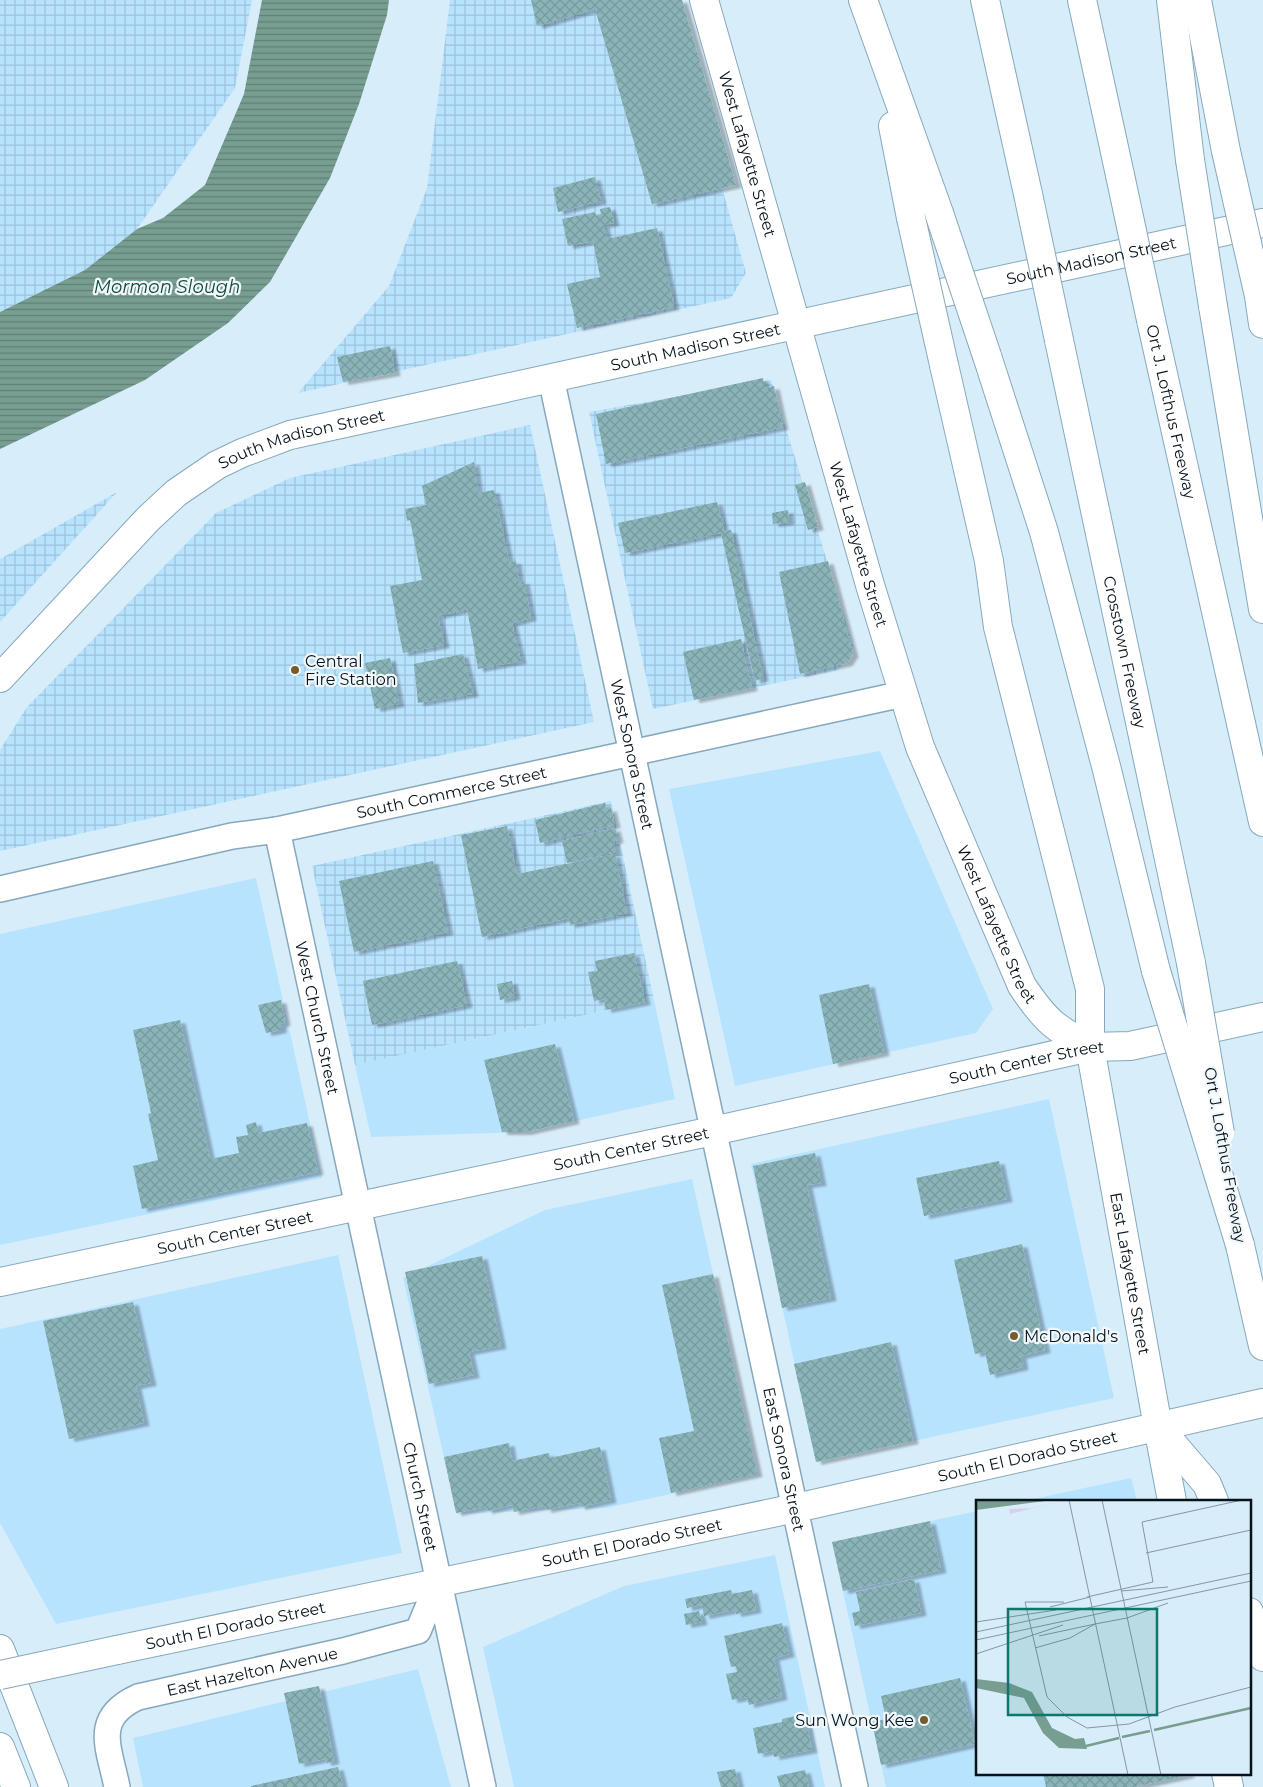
<svg xmlns="http://www.w3.org/2000/svg" width="1263" height="1787" viewBox="0 0 1263 1787" font-family="Montserrat,sans-serif">
<style>
.built{fill:#b8e3ff}
.industrial{fill:url(#industrial-grid)}
.water{fill:url(#water-rules)}
.building{fill:url(#building-cross-hatch);filter:url(#shadow)}
.lines{fill:none;stroke-linecap:round;stroke-linejoin:round}
.minor-casing{stroke:#86a8bd;stroke-width:28}
.tertiary-casing{stroke:#86a8bd;stroke-width:30}
.secondary-casing{stroke:#86a8bd;stroke-width:30}
.motorway-casing{stroke:#86a8bd;stroke-width:30}
.minor{stroke:#fff;stroke-width:25}
.tertiary{stroke:#fff;stroke-width:28}
.secondary{stroke:#fff;stroke-width:28}
.motorway{stroke:#fff;stroke-width:28}
.secondary-bridge-casing{stroke:#86a8bd;stroke-width:30;stroke-linecap:butt}
.motorway-bridge-casing{stroke:#86a8bd;stroke-width:30;stroke-linecap:butt}
.secondary-bridge{stroke:#fff;stroke-width:28}
.motorway-bridge{stroke:#fff;stroke-width:28}
.poi-dot{fill:#765b2d;stroke:#f1f8fc;stroke-width:2}
.labels{text-anchor:middle;dominant-baseline:central;stroke-width:4.5;stroke-linejoin:round;paint-order:stroke}
.street-label{font-size:16px;fill:#07131b;stroke:#f1f8fc}
.poi-label{font-size:16px;fill:#07131b;stroke:#f1f8fc;text-anchor:start}
.water-label{font-size:18px;font-style:italic;fill:#13493c;stroke:#f1f8fc}
.inset-river{fill:none;stroke:#789d91;stroke-width:2.5}
.inset-road{fill:none;stroke:#8496a1;stroke-width:1}
.view{fill:#0f766e;fill-opacity:0.15;stroke:#0f766e;stroke-width:2.5}
.inset-edge{fill:none;stroke:#07131b;stroke-width:2.5}
</style>
<defs>
<pattern id="industrial-grid" width="8" height="8" patternUnits="userSpaceOnUse" patternTransform="scale(1.25)"><rect width="8" height="8" fill="#b8e3ff"/><path d="M0 4h8M4 0v8" fill="none" stroke="#9dc2da"/></pattern>
<pattern id="water-rules" width="6" height="5" patternUnits="userSpaceOnUse" patternTransform="scale(1.25)"><rect width="6" height="5" fill="#789d91"/><path d="M0 2.5h6" fill="none" stroke="#607f76"/></pattern>
<pattern id="building-cross-hatch" width="8" height="8" patternUnits="userSpaceOnUse" patternTransform="scale(1.25)"><rect width="8" height="8" fill="#8ab4b8"/><path d="M0 0l8 8M0 8l8-8" fill="none" stroke="#769a9e"/></pattern>
<filter id="shadow"><feDropShadow dx="5.5" dy="3" stdDeviation="1" flood-color="#0004"/></filter>
</defs>
<rect width="100%" height="100%" fill="#d8edfa"/>
<g class="built">
<polygon points="880,751 993,1009 976,1033 735,1086 669,789"/>
<polygon points="256,878 322,1178 0,1245 0,934"/>
<polygon points="654,1000 675,1099 526,1132 371,1137 355,1065"/>
<polygon points="1049,1099 1114,1398 816,1462 751,1164"/>
<polygon points="692,1179 758,1475 606,1508 457,1514 403,1278 545,1210"/>
<polygon points="338,1255 402,1553 56,1624 0,1523 0,1329"/>
<polygon points="1131,1478 1137,1501 1024,1501"/>
<polygon points="977,1511 977,1773 1196,1774 1135,1787 886,1787 832,1542"/>
<polygon points="775,1555 825,1787 514,1787 483,1647 624,1586"/>
<polygon points="418,1669 451,1787 143,1787 133,1738"/>
</g>
<g class="industrial">
<polygon points="0,0 252,0 235,88 137,229 85,270 0,312"/>
<polygon points="450,0 669,0 746,273 731,298 298,393 389,286 427,188"/>
<polygon points="771,380 854,648 838,670 653,709 589,412"/>
<polygon points="530,425 594,722 0,851 0,750 27,707 216,513 290,478"/>
<polygon points="117,492 0,622 0,559"/>
<polygon points="611,801 654,1000 355,1065 312,866"/>
</g>
<polygon class="water" points="262,0 389,0 387,15 359,104 330,178 270,282 228,323 145,380 0,449 0,312 85,270 137,229 163,218 205,185 244,94"/>
<g class="building">
<polygon points="531,0 682,0 736,185 652,204 595,9 537,26"/>
<polygon points="595,177 601,201 558,212 553,188"/>
<polygon points="610,207 614,223 604,225 607,239 657,228 674,307 577,328 567,284 600,277 593,241 568,246 562,219 595,212 596,216 601,214 600,209"/>
<polygon points="390,346 395,373 343,382 337,357"/>
<polygon points="763,378 765,388 774,386 783,427 606,464 596,414"/>
<polygon points="474,462 478,493 494,490 509,562 516,561 519,582 524,581 531,618 512,623 521,661 478,669 467,609 438,616 444,645 403,653 390,586 422,580 410,520 407,521 405,509 426,505 422,486"/>
<polygon points="805,482 818,527 808,530 795,485"/>
<polygon points="717,502 724,531 731,530 763,678 755,681 721,533 625,553 618,523"/>
<polygon points="788,510 789,522 773,524 772,513"/>
<polygon points="828,561 853,654 847,663 800,674 779,572"/>
<polygon points="741,639 752,688 694,700 683,652"/>
<polygon points="463,654 473,694 418,703 414,664"/>
<polygon points="390,658 399,704 375,709 365,663"/>
<polygon points="605,803 606,810 611,808 615,825 540,843 535,820"/>
<polygon points="507,826 517,874 615,854 627,913 570,925 569,918 482,937 461,835"/>
<polygon points="615,828 618,840 614,841 616,852 567,863 562,841"/>
<polygon points="433,861 448,932 354,952 339,881"/>
<polygon points="634,953 645,1002 606,1010 604,999 594,1001 588,972 597,971 595,961"/>
<polygon points="457,961 467,1005 372,1025 363,981"/>
<polygon points="512,981 515,997 500,1000 497,984"/>
<polygon points="869,984 884,1053 833,1064 819,995"/>
<polygon points="281,1000 285,1023 281,1024 281,1030 266,1033 258,1005"/>
<polygon points="180,1020 210,1159 239,1153 236,1137 248,1135 246,1125 256,1122 258,1133 307,1123 318,1172 142,1209 133,1166 158,1160 148,1114 151,1113 133,1030"/>
<polygon points="555,1044 574,1121 526,1132 502,1132 484,1060"/>
<polygon points="815,1153 821,1183 807,1185 831,1298 782,1308 753,1166"/>
<polygon points="999,1161 1007,1199 924,1216 916,1178"/>
<polygon points="1022,1244 1045,1350 1021,1356 1023,1367 990,1375 985,1352 975,1354 954,1260"/>
<polygon points="482,1256 501,1346 469,1352 474,1375 429,1384 405,1272"/>
<polygon points="713,1274 757,1474 671,1493 659,1438 694,1431 662,1285"/>
<polygon points="133,1302 151,1383 136,1386 144,1423 69,1439 43,1321"/>
<polygon points="891,1342 913,1441 816,1462 794,1364"/>
<polygon points="509,1443 512,1461 549,1453 550,1458 600,1447 611,1500 580,1507 579,1503 546,1510 545,1506 514,1512 512,1505 487,1511 486,1507 456,1513 444,1457"/>
<polygon points="930,1521 941,1570 843,1591 832,1542"/>
<polygon points="914,1579 921,1613 855,1626 852,1613 860,1611 856,1592"/>
<polygon points="731,1590 732,1594 752,1590 756,1610 736,1614 735,1610 704,1616 702,1605 687,1608 685,1599"/>
<polygon points="699,1611 702,1622 686,1625 684,1614"/>
<polygon points="782,1623 789,1654 774,1658 782,1697 749,1705 747,1697 732,1700 726,1674 737,1672 736,1666 731,1667 724,1636"/>
<polygon points="960,1678 975,1744 881,1765 872,1722 886,1719 881,1696"/>
<polygon points="319,1686 334,1761 326,1763 325,1759 299,1764 284,1693"/>
<polygon points="805,1714 812,1750 774,1757 773,1751 758,1754 753,1728 782,1722 782,1719"/>
<polygon points="338,1767 343,1787 251,1787 251,1786"/>
<polygon points="735,1769 739,1787 721,1787 717,1772"/>
<polygon points="805,1770 809,1787 780,1787 777,1776"/>
<polygon points="1043,1773 1189,1773 1189,1775 1134,1787 1046,1787"/>
</g>
<g class="lines">
<g class="minor-casing">
<g id="minor">
<path id="s1" d="M551 378 855 1787"/>
<path id="s2" d="M277 830 483 1787"/>
<path id="s3" d="M0 889 232 836 277 830 903 694"/>
<path id="s4" d="M117 1787C109 1747 92 1718 138 1697L343 1651 418 1631 439 1581"/>
</g>
</g>
<g class="tertiary-casing">
<g id="tertiary">
<path id="s5" d="M704 0 796 324"/>
<polyline points="1158,1427 1172,1501"/>
<polyline points="1226,1773 1229,1787"/>
</g>
</g>
<g class="secondary-casing">
<g id="secondary">
<path id="s6" d="M796 324 870 585 920 747 1022 986C1045 1020 1054 1028 1090 1047"/>
<path id="s7" d="M0 678 148 519 176 493 217 465 242 453 290 435 1263 223"/>
<path id="s8" d="M1090 1047 1158 1427"/>
<path id="s9" d="M0 1282 713 1131 1090 1047 1130 1046 1263 1017"/>
<polyline points="0,1649 54,1787"/>
<path id="s10" d="M117 1650 796 1508 1263 1403"/>
<polyline points="0,1747 16,1787"/>
</g>
</g>
<g class="motorway-casing">
<g id="motorway">
<polyline points="863,0 939,213"/>
<polyline points="985,0 1028,194"/>
<polyline points="1082,0 1120,175"/>
<polyline points="1171,0 1190,160"/>
<polyline points="1197,0 1226,151"/>
<polyline points="893,126 911,218"/>
<polyline points="1259,296 1263,324"/>
<polyline points="1213,306 1263,609"/>
<path id="s11" d="M1151 320 1263 822"/>
<path id="s12" d="M1059 340 1191 963"/>
<polyline points="987,356 1044,532 1107,770 1156,971"/>
<polyline points="944,365 989,561 998,627 1090,989 1090,1047"/>
<polyline points="1240,1245 1263,1346"/>
<polyline points="1158,1427 1207,1484 1214,1501"/>
<polyline points="1249,1612 1263,1657"/>
</g>
</g>
<use href="#minor" class="minor"/>
<use href="#tertiary" class="tertiary"/>
<use href="#secondary" class="secondary"/>
<use href="#motorway" class="motorway"/>
<g class="secondary-bridge-casing">
<polyline id="secondary-bridge" points="0,1675 117,1650"/>
</g>
<g class="motorway-bridge-casing">
<g id="motorway-bridge">
<polyline points="1226,151 1259,296"/>
<polyline points="1190,160 1213,306"/>
<polyline points="1120,175 1151,320"/>
<polyline points="1028,194 1059,340"/>
<polyline points="939,213 987,356"/>
<polyline points="911,218 944,365"/>
<polyline points="1191,963 1220,1133"/>
<polyline points="1156,971 1240,1245"/>
</g>
</g>
<use href="#secondary-bridge" class="secondary-bridge"/>
<use href="#motorway-bridge" class="motorway-bridge"/>
</g>
<g class="poi-dot">
<circle cx="295" cy="670" r="5"/>
<circle cx="1014" cy="1336" r="5"/>
<circle cx="924" cy="1720" r="5"/>
</g>
<g class="labels">
<g class="street-label">
<text stroke="none"><textPath href="#s5" startOffset="160">West Lafayette Street</textPath></text>
<text stroke="none"><textPath href="#s7" startOffset="1204">South Madison Street</textPath></text>
<text stroke="none"><textPath href="#s7" startOffset="799">South Madison Street</textPath></text>
<text stroke="none"><textPath href="#s11" startOffset="94">Ort J. Lofthus Freeway</textPath></text>
<text stroke="none"><textPath href="#s7" startOffset="394">South Madison Street</textPath></text>
<text stroke="none"><textPath href="#s6" startOffset="229">West Lafayette Street</textPath></text>
<text stroke="none"><textPath href="#s12" startOffset="319">Crosstown Freeway</textPath></text>
<text stroke="none"><textPath href="#s1" startOffset="385">West Sonora Street</textPath></text>
<text stroke="none"><textPath href="#s3" startOffset="462">South Commerce Street</textPath></text>
<text stroke="none"><textPath href="#s6" startOffset="634">West Lafayette Street</textPath></text>
<text stroke="none"><textPath href="#s2" startOffset="192">West Church Street</textPath></text>
<text stroke="none"><textPath href="#s9" startOffset="1050">South Center Street</textPath></text>
<text stroke="none"><textPath href="#s9" startOffset="645">South Center Street</textPath></text>
<text transform="translate(1225 1155) rotate(80)">Ort J. Lofthus Freeway</text>
<text stroke="none"><textPath href="#s9" startOffset="240">South Center Street</textPath></text>
<text stroke="none"><textPath href="#s8" startOffset="230">East Lafayette Street</textPath></text>
<text stroke="none"><textPath href="#s10" startOffset="931">South El Dorado Street</textPath></text>
<text stroke="none"><textPath href="#s1" startOffset="1106">East Sonora Street</textPath></text>
<text stroke="none"><textPath href="#s2" startOffset="682">Church Street</textPath></text>
<text stroke="none"><textPath href="#s10" startOffset="526">South El Dorado Street</textPath></text>
<text stroke="none"><textPath href="#s10" startOffset="121">South El Dorado Street</textPath></text>
<text stroke="none"><textPath href="#s4" startOffset="222">East Hazelton Avenue</textPath></text>
</g>
<g class="poi-label">
<text x="305" y="661">Central<tspan x="305" dy="18">Fire Station</tspan></text>
<text x="1024" y="1336">McDonald's</text>
<text x="914" y="1720" text-anchor="end">Sun Wong Kee</text>
</g>
<g class="water-label">
<text x="167" y="287">Mormon Slough</text>
</g>
</g>
<g transform="translate(976 1500)">
<rect width="275" height="275" fill="#d8edfa"/>
<path d="M89 0 34 14 33 9 56 8Z" fill="#d7d0e8"/>
<path d="M0 0H77L0 10ZM0 179 33 183 56 192 76 228 99 239 108 238 111 249 83 248 67 233 48 198 0 188Z" fill="#789d91"/>
<path class="inset-river" d="M178 230 275 208M146 237 174 231M110 246 143 238"/>
<path class="inset-road" d="M93 0 152 275M126 0 185 275M170 53 275 30M145 91 192 87M111 97 177 82 166 22 266 0M88 102H49L71 197 91 217 111 228 153 224 199 207 275 187M74 107 114 97M151 118 192 103M0 122 80 110M119 124 151 118M0 132 275 73M63 136 119 124M0 140 275 81M59 148 94 138 119 124M0 154 87 125"/>
<path class="view" d="M32 109H181V215H32Z"/>
<rect width="275" height="275" class="inset-edge"/>
</g>
</svg>
